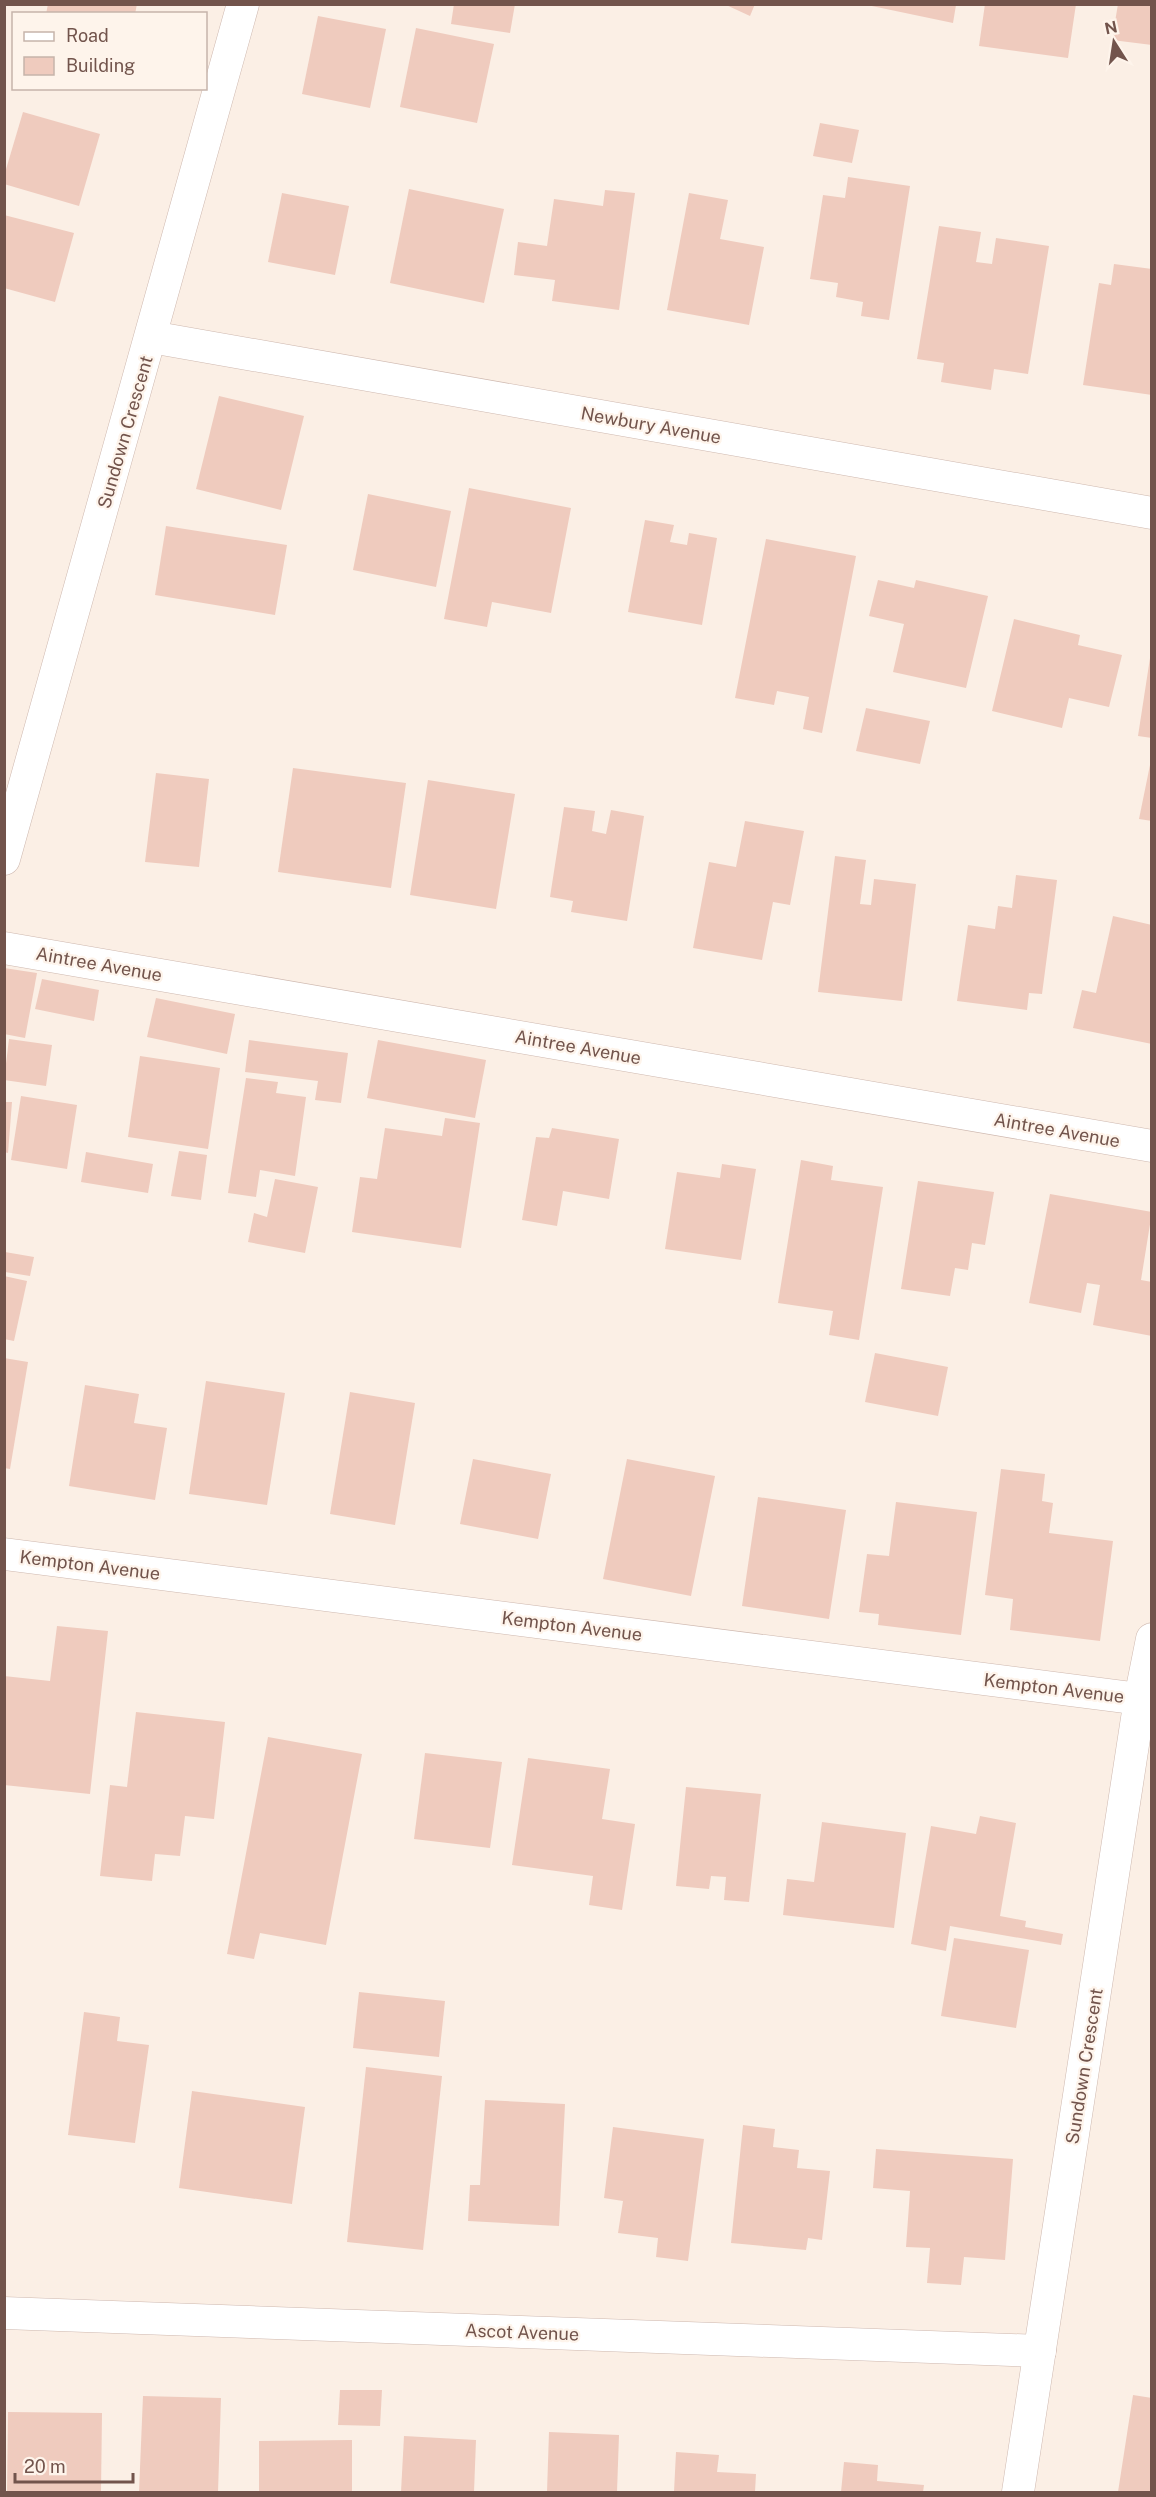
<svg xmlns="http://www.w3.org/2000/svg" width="1156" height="2497" viewBox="0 0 1156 2497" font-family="'Public Sans',sans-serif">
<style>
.building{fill:#efcbbe}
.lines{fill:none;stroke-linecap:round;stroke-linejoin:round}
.street-casing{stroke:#ceb8af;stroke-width:33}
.street{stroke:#fff;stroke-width:32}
.labels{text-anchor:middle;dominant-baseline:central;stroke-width:4.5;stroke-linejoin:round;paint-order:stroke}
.street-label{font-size:18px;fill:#72544c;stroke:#fef4eb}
</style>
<rect width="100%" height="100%" fill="#fbefe5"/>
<g class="building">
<polygon points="48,4 137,4 135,14 46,14"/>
<polygon points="454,4 515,4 510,33 451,24"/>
<polygon points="724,4 755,4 750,16"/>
<polygon points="985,4 1076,4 1068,58 979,46"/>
<polygon points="1118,4 1152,4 1152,45 1112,40"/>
<polygon points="867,5 956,5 953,23"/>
<polygon points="318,16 386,29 370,108 302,94"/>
<polygon points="416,28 494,44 477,123 400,107"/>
<polygon points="23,112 100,134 79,206 4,184 4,176"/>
<polygon points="820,123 859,130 852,163 813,156"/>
<polygon points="848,177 910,186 889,320 861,316 863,302 836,297 838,283 810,279 823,195 845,198"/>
<polygon points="409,189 504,209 484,303 390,283"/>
<polygon points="605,190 635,193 619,310 552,301 555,280 514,275 518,242 547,246 554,199 603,206"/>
<polygon points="282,193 349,206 335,275 268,262"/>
<polygon points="689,193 728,200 720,239 764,247 749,325 667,310"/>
<polygon points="4,215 74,233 55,302 4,288"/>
<polygon points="939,226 981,232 976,262 992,264 996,238 1049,246 1028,374 994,369 991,390 941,382 944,363 917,359"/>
<polygon points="1114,264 1152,269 1152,395 1083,385 1099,283 1111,285"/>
<polygon points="219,396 304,416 281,510 196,489"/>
<polygon points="469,488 571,508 551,613 492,602 487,627 444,619"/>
<polygon points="368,494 451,511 436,587 353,570"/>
<polygon points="645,520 674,525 670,542 687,545 689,533 717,538 702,625 628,612"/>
<polygon points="166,526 287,545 275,615 155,595"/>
<polygon points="766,539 856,556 822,733 803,729 809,697 777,691 774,705 735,698"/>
<polygon points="878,580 914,588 916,580 988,596 966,688 893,672 904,624 869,616"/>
<polygon points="1014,619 1080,635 1078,645 1122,655 1109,707 1069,698 1062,728 992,711"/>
<polygon points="1150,658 1152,658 1152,738 1138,736"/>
<polygon points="866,708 930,721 920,764 856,751"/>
<polygon points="1150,765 1152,765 1152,821 1139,819"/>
<polygon points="293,768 406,783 391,888 278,872"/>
<polygon points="156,773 209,779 199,867 145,862"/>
<polygon points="428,780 515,794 496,909 410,895"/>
<polygon points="564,807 595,811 592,831 606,834 611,810 644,816 627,921 571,912 573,901 550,897"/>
<polygon points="745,821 804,831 790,905 773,902 762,960 693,948 709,862 736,867"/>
<polygon points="835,856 866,860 860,904 871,905 874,879 916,884 902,1001 818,992"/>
<polygon points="1016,875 1057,880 1042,994 1029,993 1027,1010 957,1001 968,925 995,929 998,906 1012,908"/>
<polygon points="1113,916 1152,925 1152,1044 1073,1028 1082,990 1096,993"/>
<polygon points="4,968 37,973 25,1038 4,1034"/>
<polygon points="42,979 99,990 94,1021 35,1009"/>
<polygon points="156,998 235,1014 227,1054 147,1037"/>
<polygon points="9,1039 52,1045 46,1086 4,1080"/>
<polygon points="249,1040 348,1053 341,1103 315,1100 318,1081 245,1072"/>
<polygon points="378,1040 486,1060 475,1118 367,1098"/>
<polygon points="140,1056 220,1068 208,1149 128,1137"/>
<polygon points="246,1078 278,1082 276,1093 306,1097 295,1176 260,1170 256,1197 228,1193"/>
<polygon points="21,1096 77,1105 67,1169 11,1160"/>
<polygon points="4,1102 12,1102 8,1153 4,1152"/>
<polygon points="445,1118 480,1123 461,1248 352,1232 360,1177 377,1179 385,1128 442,1136"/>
<polygon points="552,1128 619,1139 609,1199 563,1191 557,1226 522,1220 536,1137 549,1138"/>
<polygon points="179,1151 207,1155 201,1200 171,1196"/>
<polygon points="86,1152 153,1164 148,1193 81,1182"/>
<polygon points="801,1160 833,1166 831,1180 883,1187 859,1340 829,1335 833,1311 778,1303"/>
<polygon points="722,1164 756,1169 741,1260 665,1249 677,1172 720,1178"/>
<polygon points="275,1179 318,1187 305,1253 248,1242 254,1213 267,1217"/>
<polygon points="918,1181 994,1192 985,1245 972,1243 968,1270 955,1268 950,1296 901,1289"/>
<polygon points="1050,1194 1152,1212 1141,1280 1152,1282 1152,1336 1093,1325 1100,1285 1087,1283 1081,1313 1029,1303"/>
<polygon points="5,1252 34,1257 30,1276 5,1272"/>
<polygon points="4,1276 27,1281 14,1341 4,1339"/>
<polygon points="875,1353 948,1367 938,1416 865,1402"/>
<polygon points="4,1358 28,1362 10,1469 4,1468"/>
<polygon points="206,1381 285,1393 267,1505 189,1494"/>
<polygon points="85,1385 139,1394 134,1423 167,1428 155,1500 69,1486"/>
<polygon points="350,1392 415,1403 395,1525 330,1514"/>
<polygon points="473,1459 551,1474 538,1539 460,1524"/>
<polygon points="627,1459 715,1476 691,1596 603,1579"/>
<polygon points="1001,1469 1045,1474 1042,1501 1053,1503 1049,1533 1113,1541 1100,1641 1010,1630 1013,1599 985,1595"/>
<polygon points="758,1497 846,1510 829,1619 742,1606"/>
<polygon points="896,1502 977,1512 961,1635 878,1625 879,1614 859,1612 867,1554 889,1556"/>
<polygon points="57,1626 108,1631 90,1794 4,1785 4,1676 50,1681"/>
<polygon points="136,1712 225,1722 214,1819 185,1816 180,1856 155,1854 152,1881 100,1876 110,1785 127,1787"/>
<polygon points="268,1737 362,1754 326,1945 260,1933 254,1959 227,1954"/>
<polygon points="425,1753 502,1762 490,1848 414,1839"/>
<polygon points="528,1758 610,1769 602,1819 635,1824 622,1910 589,1905 593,1876 512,1865"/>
<polygon points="686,1787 761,1794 749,1902 724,1900 726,1877 711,1876 709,1889 676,1886"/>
<polygon points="980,1816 1016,1823 1000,1916 1026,1921 1025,1927 1063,1934 1061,1945 950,1926 946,1951 911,1944 931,1826 976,1834"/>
<polygon points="822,1822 906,1833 894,1928 783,1915 787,1879 814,1882"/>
<polygon points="954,1938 1029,1950 1016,2028 941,2016"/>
<polygon points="359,1992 445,2001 439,2057 353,2048"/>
<polygon points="84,2012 120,2017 117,2041 149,2045 135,2143 68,2135"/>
<polygon points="366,2067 442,2076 423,2250 347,2242"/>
<polygon points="192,2091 305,2107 292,2204 179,2188"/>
<polygon points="485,2100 565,2104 559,2226 468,2221 470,2185 480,2185"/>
<polygon points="743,2125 775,2129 773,2147 799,2150 797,2168 830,2171 822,2240 808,2238 806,2250 731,2243"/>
<polygon points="613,2127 704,2139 688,2261 656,2257 658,2238 618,2233 623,2201 604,2198"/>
<polygon points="876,2149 1013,2159 1005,2260 964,2257 961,2285 927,2283 930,2248 906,2247 910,2191 873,2188"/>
<polygon points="340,2390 382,2390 380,2426 338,2425"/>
<polygon points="1133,2395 1152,2398 1152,2492 1118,2492"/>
<polygon points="143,2396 221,2398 218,2492 139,2492"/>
<polygon points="8,2412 102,2413 101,2492 7,2492"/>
<polygon points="549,2432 619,2435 617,2492 547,2492"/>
<polygon points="404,2436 476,2440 474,2492 401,2492"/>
<polygon points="352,2440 352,2492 259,2492 259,2441"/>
<polygon points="676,2452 719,2455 717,2472 756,2474 755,2492 674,2492"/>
<polygon points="844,2462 878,2465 877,2481 924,2485 923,2492 841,2492"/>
</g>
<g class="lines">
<g class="street-casing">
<g id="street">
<polyline points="151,337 1152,513"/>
<polyline points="4,859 243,4"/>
<polyline points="4,948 1152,1146"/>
<polyline points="4,1554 1140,1699"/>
<polyline points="4,2313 1040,2351"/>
<polyline points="1018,2492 1140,1699 1152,1639"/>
</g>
</g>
<use href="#street" class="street"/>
</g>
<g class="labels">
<g class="street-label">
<text transform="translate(651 425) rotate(10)">Newbury Avenue</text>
<text transform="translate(125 432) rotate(-74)">Sundown Crescent</text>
<text transform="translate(99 964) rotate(10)">Aintree Avenue</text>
<text transform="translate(578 1047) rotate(10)">Aintree Avenue</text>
<text transform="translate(1057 1130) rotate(10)">Aintree Avenue</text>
<text transform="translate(90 1565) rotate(7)">Kempton Avenue</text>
<text transform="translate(572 1626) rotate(7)">Kempton Avenue</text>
<text transform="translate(1054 1688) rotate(7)">Kempton Avenue</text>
<text transform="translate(1084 2066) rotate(-81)">Sundown Crescent</text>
<text transform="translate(522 2332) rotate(2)">Ascot Avenue</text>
</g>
</g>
<rect width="1156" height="2497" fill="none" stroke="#72544c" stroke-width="12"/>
<rect x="12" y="12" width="195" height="78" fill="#fef4eb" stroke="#c6b4ab" stroke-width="1.5"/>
<rect x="24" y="32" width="30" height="9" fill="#ffffff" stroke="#c6b4ab" stroke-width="1.5"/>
<text x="66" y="42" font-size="18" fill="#72544c">Road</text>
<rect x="24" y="57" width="30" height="18" fill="#efcbbe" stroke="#c6b4ab" stroke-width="1.5"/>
<text x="66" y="72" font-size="18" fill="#72544c">Building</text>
<g transform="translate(1114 42) rotate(348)" stroke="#fef4eb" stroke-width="4.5" paint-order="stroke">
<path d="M0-4.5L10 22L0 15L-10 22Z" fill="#72544c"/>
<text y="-9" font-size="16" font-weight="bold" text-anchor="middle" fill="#72544c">N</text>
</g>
<path d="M15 2473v9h118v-9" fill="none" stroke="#72544c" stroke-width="3"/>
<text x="24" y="2473" font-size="18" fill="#72544c" stroke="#fef4eb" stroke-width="4.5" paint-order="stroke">20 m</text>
</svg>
